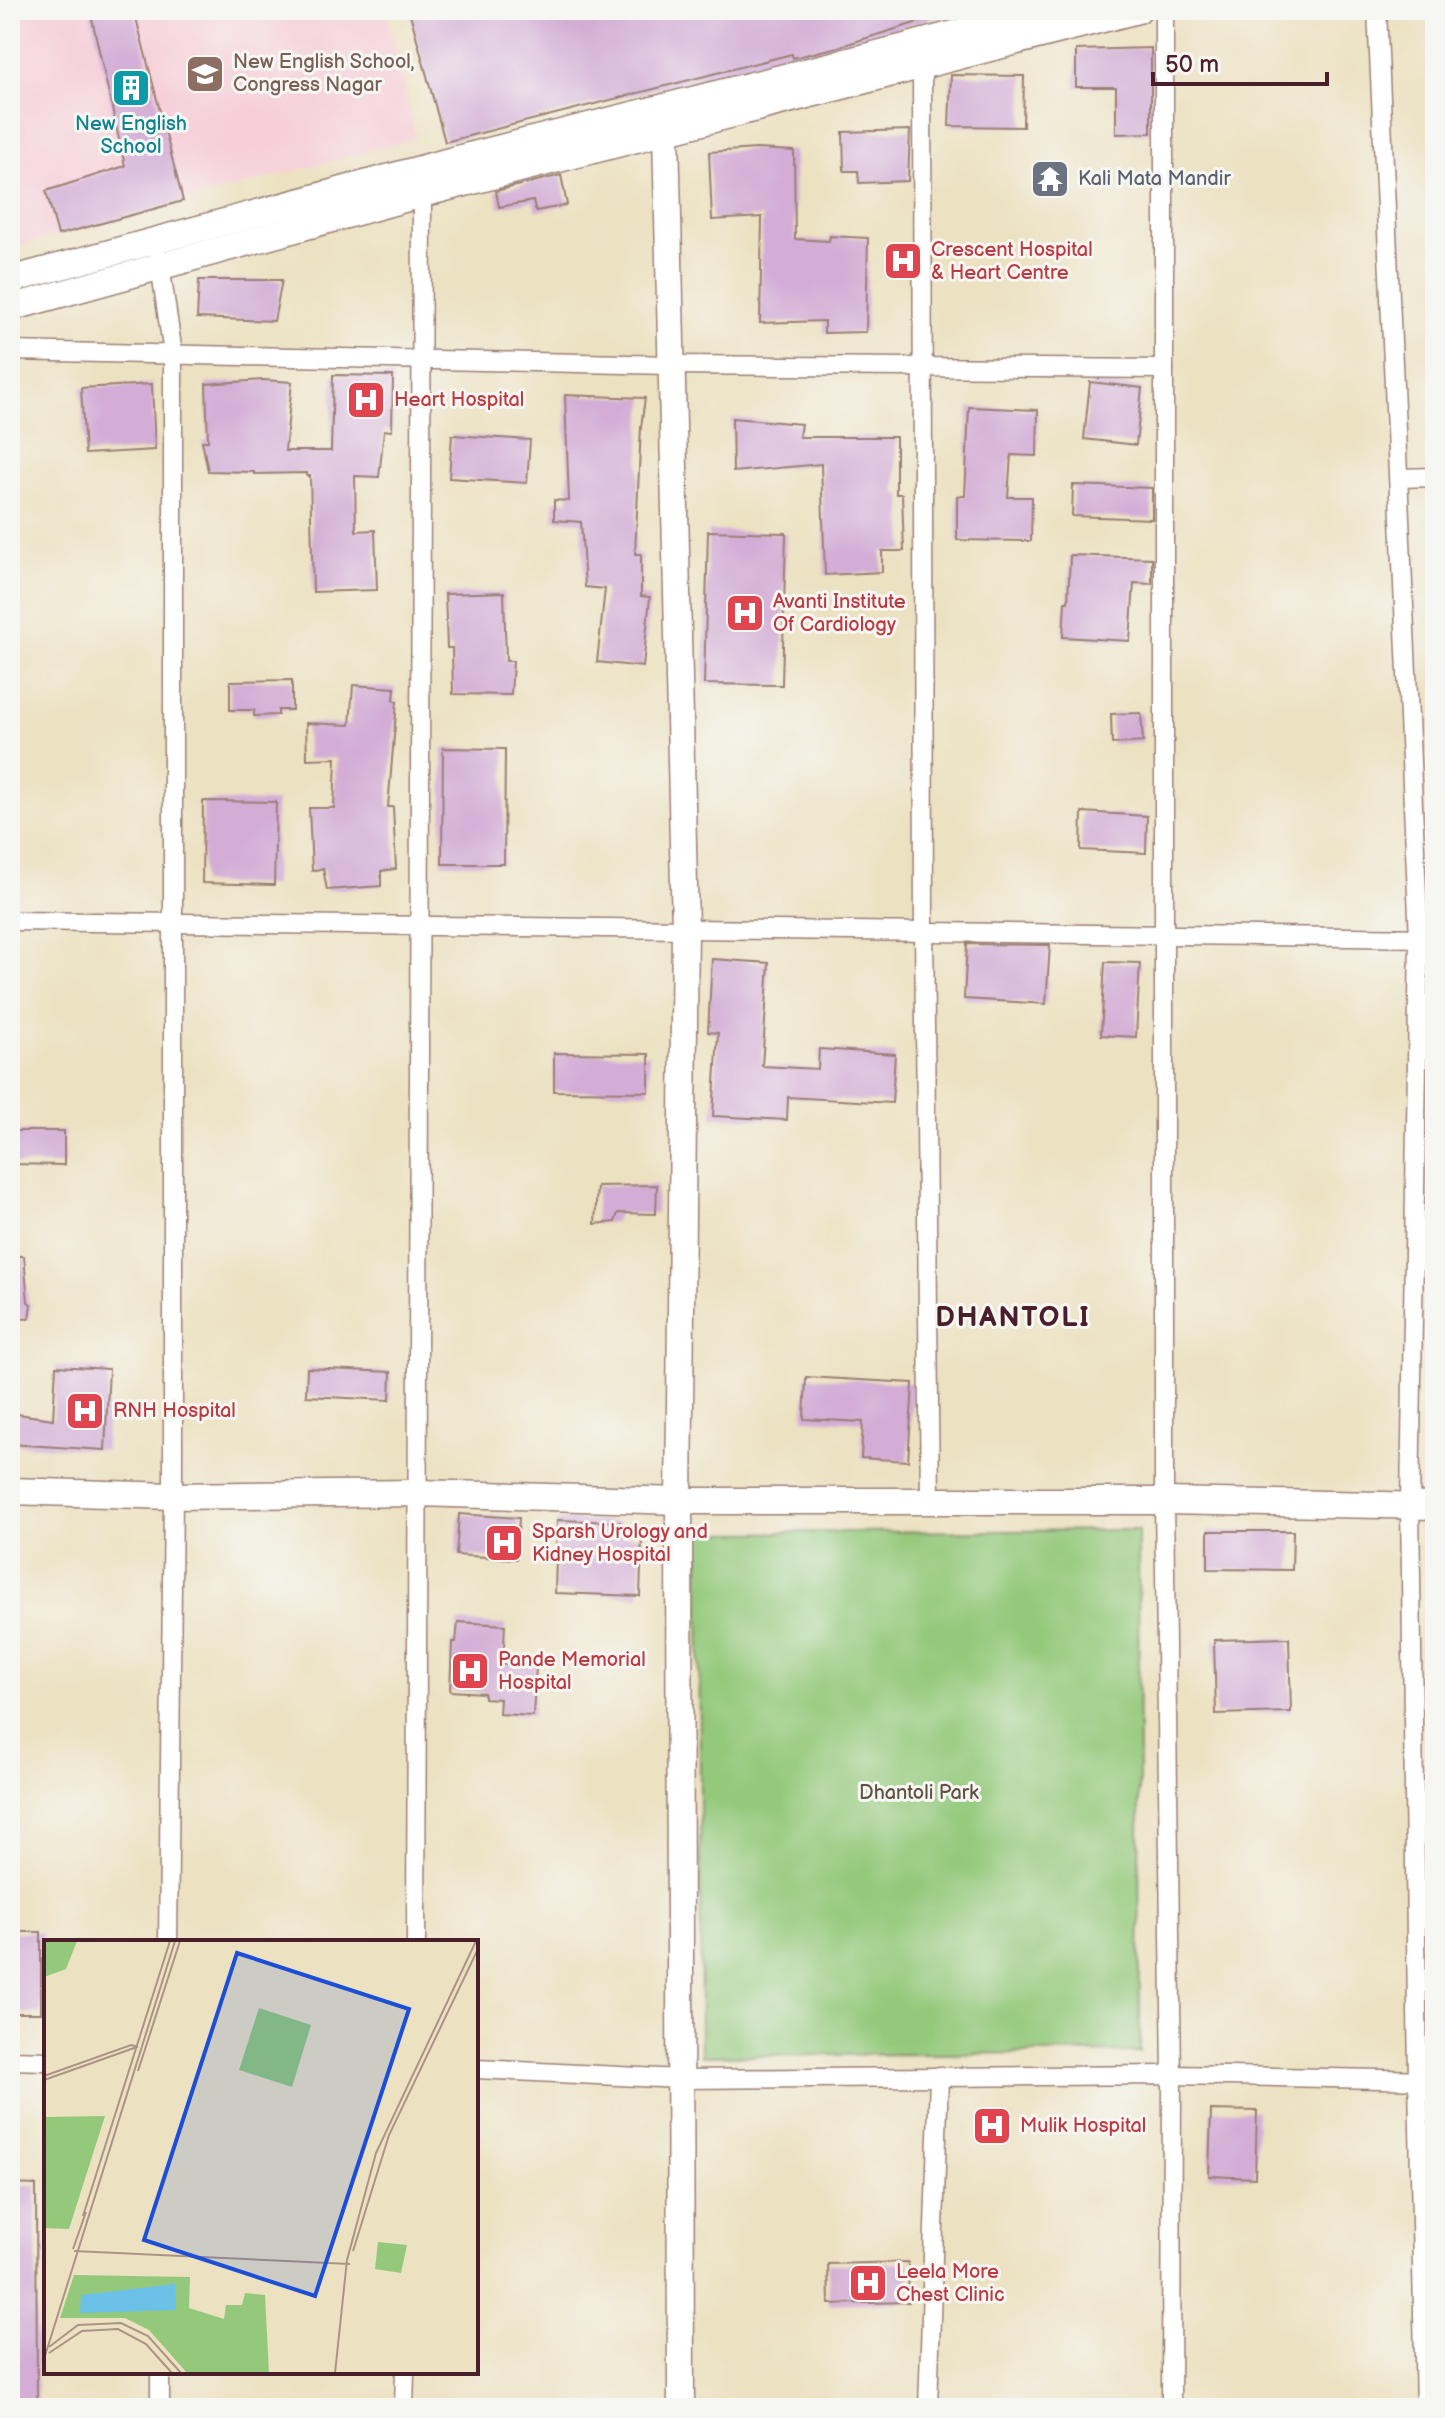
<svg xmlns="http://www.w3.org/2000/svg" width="1445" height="2418" viewBox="0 0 1445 2418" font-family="'Balsamiq Sans',sans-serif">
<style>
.built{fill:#f6cfd9}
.green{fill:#94c97b;stroke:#6f7453;stroke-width:2}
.building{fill:#d3add6}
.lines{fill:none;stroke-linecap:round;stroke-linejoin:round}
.street-casing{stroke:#9b8076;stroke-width:21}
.secondary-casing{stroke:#9b8076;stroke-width:29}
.street{stroke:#fff;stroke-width:18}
.secondary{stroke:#fff;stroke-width:26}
.labels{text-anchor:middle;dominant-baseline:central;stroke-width:6;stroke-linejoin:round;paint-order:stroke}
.education-label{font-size:20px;fill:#785e54;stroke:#f6f6f2;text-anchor:start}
.culture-label{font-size:20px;fill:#0d838f;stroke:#f6f6f2}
.worship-label{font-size:20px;fill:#5b616d;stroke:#f6f6f2;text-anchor:start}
.health-label{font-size:20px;fill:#be3a42;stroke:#f6f6f2;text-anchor:start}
.park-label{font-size:20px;fill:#605243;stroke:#f6f6f2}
.district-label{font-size:28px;font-weight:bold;letter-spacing:2px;fill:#4a1f2b;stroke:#f6f6f2}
.inset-road{fill:none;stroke:#ab9385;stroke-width:2}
.view{fill:#1d4ed8;fill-opacity:0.15;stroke:#1d4ed8;stroke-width:4}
.inset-edge{fill:none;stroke:#4a1f2b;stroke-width:4}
</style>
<rect width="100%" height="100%" fill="#f6f6f2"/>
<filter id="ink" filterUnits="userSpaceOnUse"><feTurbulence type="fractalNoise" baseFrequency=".0125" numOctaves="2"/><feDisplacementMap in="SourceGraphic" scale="16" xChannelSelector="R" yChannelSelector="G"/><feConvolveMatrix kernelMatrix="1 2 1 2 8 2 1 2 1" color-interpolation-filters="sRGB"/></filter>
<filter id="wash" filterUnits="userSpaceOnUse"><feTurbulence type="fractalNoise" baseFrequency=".006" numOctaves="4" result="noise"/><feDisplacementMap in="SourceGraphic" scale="32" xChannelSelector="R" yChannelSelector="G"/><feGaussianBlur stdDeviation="1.8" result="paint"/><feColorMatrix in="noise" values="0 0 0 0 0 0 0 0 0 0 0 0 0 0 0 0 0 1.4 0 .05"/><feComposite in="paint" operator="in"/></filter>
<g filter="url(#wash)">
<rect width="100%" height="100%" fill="#ece1c1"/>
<polygon class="built" points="10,10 386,10 416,138 10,248"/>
<polygon class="green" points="1138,1530 1140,2052 701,2056 699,1533"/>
<g id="blocks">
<g class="building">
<polygon points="90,10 134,10 183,201 58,235 46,191 125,166"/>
<polygon points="409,10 944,10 944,14 838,47 793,58 792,54 445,142"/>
<polygon points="1151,48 1151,133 1116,134 1116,87 1076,87 1076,50"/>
<polygon points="951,75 1024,76 1023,127 949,126"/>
<polygon points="910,130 908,181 859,183 858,171 844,171 843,132"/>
<polygon points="757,149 794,151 795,239 829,241 830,236 868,238 866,332 824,333 824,321 760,323 762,217 712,220 709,152"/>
<polygon points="561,175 567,205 536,211 533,201 499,207 496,191"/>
<polygon points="199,280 282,280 274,321 197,318"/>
<polygon points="333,375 393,376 392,431 384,430 379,477 355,476 356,531 375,530 377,590 313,592 310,476 307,476 307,473 254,474 254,472 208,471 202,441 208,441 206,384 263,380 292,382 285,451 331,451"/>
<polygon points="1090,382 1142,388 1136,445 1084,439"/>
<polygon points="152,384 155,450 85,454 81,388"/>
<polygon points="565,395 645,398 641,427 635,554 641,554 641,596 650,597 643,667 597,662 605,589 585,587 581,522 554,520 554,500 569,501"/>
<polygon points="969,407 1038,410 1037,456 1011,455 1008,497 1032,497 1031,541 957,540 957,496 965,496"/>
<polygon points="732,418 801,424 799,437 896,437 896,494 902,494 904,551 882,551 882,572 825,575 821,464 733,472"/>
<polygon points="452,435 530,440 527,483 449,478"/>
<polygon points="1073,485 1152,488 1152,519 1072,516"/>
<polygon points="708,531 786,533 782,685 704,684"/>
<polygon points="1070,555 1152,558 1152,584 1134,583 1130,641 1063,637 1065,602 1068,602"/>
<polygon points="504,592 506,661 513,661 511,695 453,694 452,648 447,648 445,594"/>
<polygon points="292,680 292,710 278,710 278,715 254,716 254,710 230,710 230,681"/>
<polygon points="353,685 395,688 394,701 397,701 388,807 393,807 396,869 381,871 381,886 327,890 323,868 312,871 309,808 334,808 336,758 307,759 306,723 350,725"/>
<polygon points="1141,713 1143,742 1112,744 1111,714"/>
<polygon points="443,748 505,749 504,864 442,864"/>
<polygon points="203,801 276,802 274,885 202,883"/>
<polygon points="1082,812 1147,816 1146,853 1081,850"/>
<polygon points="967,944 1050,945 1046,1004 964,999"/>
<polygon points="712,959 769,963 762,1066 818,1069 819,1049 895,1054 892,1103 788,1097 787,1120 713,1116 718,1033 708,1032"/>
<polygon points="1105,962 1140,963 1136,1037 1101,1035"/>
<polygon points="554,1053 649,1054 649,1092 554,1091"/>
<polygon points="10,1131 64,1131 64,1165 10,1164"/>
<polygon points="657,1185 656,1214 618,1213 615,1222 595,1224 597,1186"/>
<polygon points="10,1256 24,1256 28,1302 31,1304 29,1319 12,1318"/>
<polygon points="56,1366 109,1369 105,1450 10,1444 10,1413 53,1419"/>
<polygon points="307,1368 391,1372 390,1400 306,1396"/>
<polygon points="806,1377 913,1383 908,1461 861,1458 863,1422 804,1419"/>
<polygon points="459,1514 519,1518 516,1559 456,1555"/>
<polygon points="557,1520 620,1522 620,1536 642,1537 640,1596 555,1593"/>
<polygon points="1208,1531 1293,1531 1292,1570 1208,1569"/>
<polygon points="458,1622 505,1625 503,1664 536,1666 533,1716 499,1714 500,1699 484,1698 484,1693 450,1691 452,1642 456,1642"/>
<polygon points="1289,1638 1291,1712 1216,1714 1214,1640"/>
<rect x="10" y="1932" width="31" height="81"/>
<polygon points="1211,2110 1257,2111 1255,2178 1209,2176"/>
<polygon points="10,2184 36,2185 37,2408 10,2408"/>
<polygon points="908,2262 909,2302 829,2304 828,2264"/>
</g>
</g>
</g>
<g filter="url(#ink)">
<use href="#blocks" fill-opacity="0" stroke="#9b8076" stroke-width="2"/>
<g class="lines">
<g class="street-casing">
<g id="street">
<polyline points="1164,10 1164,1501 1172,2075 1171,2408"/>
<polyline points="1377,10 1419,938 1410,1505 1418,2080 1425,2408"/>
<polyline points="922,56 924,931 930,1501"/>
<polyline points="159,258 173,354 173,1496 168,1942"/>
<polyline points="10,351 671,365 1164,369"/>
<polyline points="1399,478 1435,477"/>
<polyline points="10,921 1435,938"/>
<polyline points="416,1942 422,194"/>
<polyline points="10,2060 46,2061"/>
<polyline points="476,2069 680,2079 1172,2075 1435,2080"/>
<polyline points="160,2408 160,2372"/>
<polyline points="404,2408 405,2372"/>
<polyline points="928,2408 939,2076"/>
</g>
</g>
<g class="secondary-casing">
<g id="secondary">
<polyline points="661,109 666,133 685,928 679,1501 681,2408"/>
<polyline points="10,280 457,159 905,47 1044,10"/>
<polyline points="10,308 422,194 1138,10"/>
<polyline points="10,1491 173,1496 418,1493 679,1501 1164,1501 1435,1506"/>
</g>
</g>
<use href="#street" class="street"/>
<use href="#secondary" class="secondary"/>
</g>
</g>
<defs>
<g id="school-square" transform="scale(2)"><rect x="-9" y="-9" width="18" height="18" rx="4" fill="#8d6e63" stroke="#f6f6f2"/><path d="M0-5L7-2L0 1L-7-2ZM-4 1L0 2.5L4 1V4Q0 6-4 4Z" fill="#fff"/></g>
<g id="building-square" transform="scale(2)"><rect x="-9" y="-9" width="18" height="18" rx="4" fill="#0f9aa8" stroke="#f6f6f2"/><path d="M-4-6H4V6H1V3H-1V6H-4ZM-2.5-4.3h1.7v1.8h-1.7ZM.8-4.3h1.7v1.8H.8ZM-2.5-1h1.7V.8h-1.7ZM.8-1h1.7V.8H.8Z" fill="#fff"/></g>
<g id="temple-square" transform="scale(2)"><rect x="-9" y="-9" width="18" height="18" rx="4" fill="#6b7280" stroke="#f6f6f2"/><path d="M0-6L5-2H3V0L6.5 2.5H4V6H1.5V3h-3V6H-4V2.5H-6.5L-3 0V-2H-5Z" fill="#fff"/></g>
<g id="hospital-square" transform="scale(2)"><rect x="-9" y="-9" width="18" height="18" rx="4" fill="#e0444e" stroke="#f6f6f2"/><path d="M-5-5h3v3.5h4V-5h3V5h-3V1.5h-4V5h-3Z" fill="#fff"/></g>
</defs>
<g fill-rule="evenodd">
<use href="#school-square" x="205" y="74"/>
<use href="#building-square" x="131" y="88"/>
<use href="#temple-square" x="1050" y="179"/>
<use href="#hospital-square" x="903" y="261"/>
<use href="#hospital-square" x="366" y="400"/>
<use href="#hospital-square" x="745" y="613"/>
<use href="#hospital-square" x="85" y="1411"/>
<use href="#hospital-square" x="504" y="1543"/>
<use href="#hospital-square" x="470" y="1671"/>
<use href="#hospital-square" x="992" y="2126"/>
<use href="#hospital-square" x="868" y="2283"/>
</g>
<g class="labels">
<g class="education-label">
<text x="233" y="62">New English School,<tspan x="233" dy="23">Congress Nagar</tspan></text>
</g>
<g class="culture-label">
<text x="131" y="124">New English<tspan x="131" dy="23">School</tspan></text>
</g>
<g class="worship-label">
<text x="1078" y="179">Kali Mata Mandir</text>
</g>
<g class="health-label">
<text x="931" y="250">Crescent Hospital<tspan x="931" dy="23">&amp; Heart Centre</tspan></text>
<text x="394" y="400">Heart Hospital</text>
<text x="773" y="602">Avanti Institute<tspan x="773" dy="23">Of Cardiology</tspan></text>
<text x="113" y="1411">RNH Hospital</text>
<text x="532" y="1532">Sparsh Urology and<tspan x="532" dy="23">Kidney Hospital</tspan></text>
<text x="498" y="1660">Pande Memorial<tspan x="498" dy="23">Hospital</tspan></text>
<text x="1020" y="2126">Mulik Hospital</text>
<text x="896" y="2272">Leela More<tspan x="896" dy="23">Chest Clinic</tspan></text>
</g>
<g class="park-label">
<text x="919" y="1793">Dhantoli Park</text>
</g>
<g class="district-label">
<text x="1013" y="1317">DHANTOLI</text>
</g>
</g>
<g transform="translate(44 1940)">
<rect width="434" height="434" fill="#ece1c1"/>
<path d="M0 1H33L22 29 0 37ZM215 68 267 85 248 147 195 130ZM61 176 25 289 0 288V177ZM334 302 363 305 357 333 331 329ZM30 335 146 337 145 368 180 379 182 365H198L201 353 221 355 225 433H143L105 390 81 378H16Z" fill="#94c97b"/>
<path d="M131 344 132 370 36 373 37 355Z" fill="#6bc1e8"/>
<path class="inset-road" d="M94 131 136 1M0 136 87 105 94 107M0 140 93 107M39 276 126 1M29 309 42 272M30 311 306 324M309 311 345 195 434 9M5 407 34 385 77 383 104 396 137 433M5 413 38 391 74 389 102 404 128 433M0 419 131 1M291 433 303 320 332 213 432 1"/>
<path class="view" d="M193 13 365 69 271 356 100 300Z"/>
<rect width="434" height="434" class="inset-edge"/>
</g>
<rect width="1445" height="2418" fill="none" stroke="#f6f6f2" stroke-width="40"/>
<path d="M1153 72v12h174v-12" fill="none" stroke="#4a1f2b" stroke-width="4"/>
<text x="1165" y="72" font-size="24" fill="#4a1f2b" stroke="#f6f6f2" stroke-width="6" paint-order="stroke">50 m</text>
</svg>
